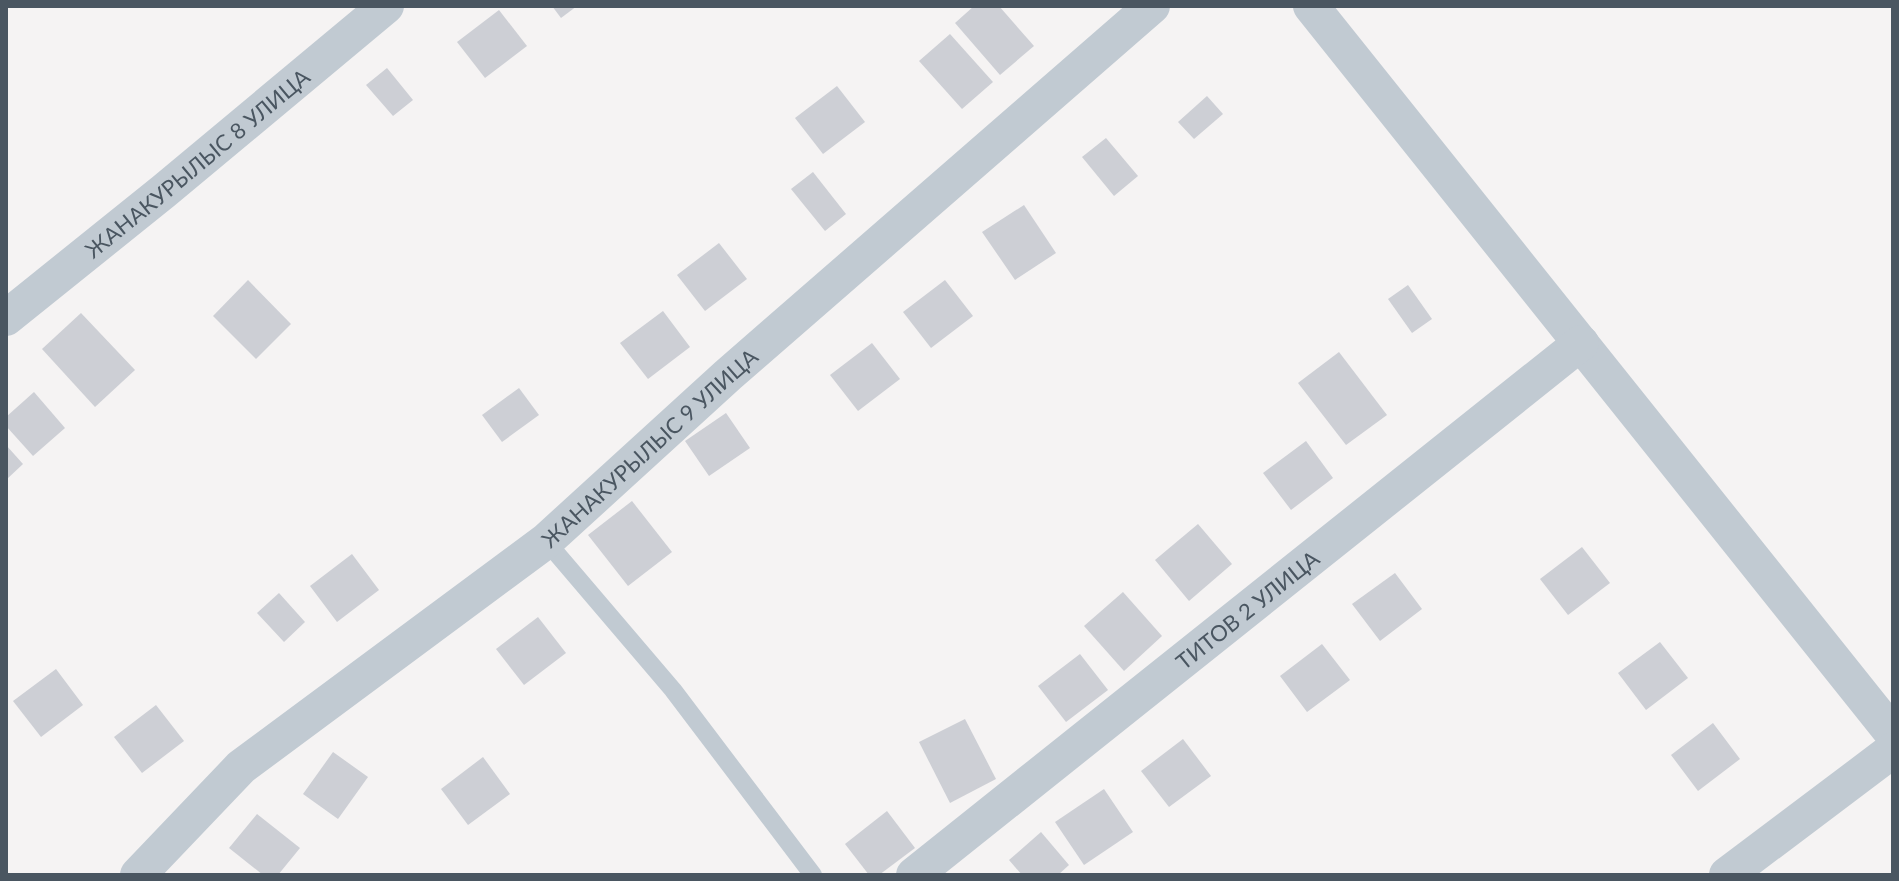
<svg xmlns="http://www.w3.org/2000/svg" width="1899" height="881" viewBox="0 0 1899 881" font-family="Lato,sans-serif">
<style>
.building{fill:#cdcfd5}
.lines{fill:none;stroke-linecap:round;stroke-linejoin:round}
.service{stroke:#c1cad2;stroke-width:18}
.minor{stroke:#c1cad2;stroke-width:36}
.labels{text-anchor:middle;dominant-baseline:central;stroke-width:8;stroke-linejoin:round;paint-order:stroke}
.street-label{font-size:22px;fill:#4a5661;stroke:#fff}
</style>
<rect width="100%" height="100%" fill="#f5f3f3"/>
<g class="building">
<polygon points="552,6 577,6 561,18"/>
<polygon points="974,6 999,6 1034,46 1000,75 955,23"/>
<polygon points="499,10 527,46 485,78 457,42"/>
<polygon points="950,34 993,82 962,109 919,61"/>
<polygon points="387,68 413,100 393,116 366,85"/>
<polygon points="837,86 865,122 823,154 795,118"/>
<polygon points="1207,96 1223,114 1194,139 1178,122"/>
<polygon points="1106,138 1138,176 1114,196 1082,157"/>
<polygon points="813,172 846,214 825,231 791,189"/>
<polygon points="1024,205 1056,253 1015,280 982,232"/>
<polygon points="719,243 747,279 705,311 677,275"/>
<polygon points="248,280 291,324 256,359 213,316"/>
<polygon points="945,280 973,316 931,348 903,312"/>
<polygon points="1408,285 1432,319 1412,333 1388,299"/>
<polygon points="663,311 690,347 648,379 620,343"/>
<polygon points="81,313 135,370 95,407 42,349"/>
<polygon points="872,343 900,379 858,411 830,375"/>
<polygon points="1339,352 1387,415 1346,445 1298,383"/>
<polygon points="519,388 539,415 502,442 482,415"/>
<polygon points="34,392 65,428 33,456 6,426 6,417"/>
<polygon points="726,413 750,448 709,476 685,441"/>
<polygon points="1306,441 1333,478 1291,510 1263,473"/>
<polygon points="6,445 23,464 6,480"/>
<polygon points="632,501 672,552 628,586 588,535"/>
<polygon points="1198,524 1232,564 1189,601 1155,560"/>
<polygon points="1582,547 1610,583 1568,615 1540,579"/>
<polygon points="352,554 379,590 337,622 310,586"/>
<polygon points="1395,573 1422,609 1380,641 1352,604"/>
<polygon points="1123,592 1162,636 1124,671 1084,626"/>
<polygon points="279,593 305,622 284,642 257,613"/>
<polygon points="538,617 566,653 524,685 496,649"/>
<polygon points="1660,642 1688,678 1646,710 1618,673"/>
<polygon points="1322,644 1350,680 1307,712 1280,676"/>
<polygon points="1080,654 1108,690 1066,722 1038,686"/>
<polygon points="56,669 83,705 41,737 13,701"/>
<polygon points="156,705 184,741 142,773 114,737"/>
<polygon points="965,719 996,779 950,803 919,742"/>
<polygon points="1713,723 1740,759 1698,791 1671,755"/>
<polygon points="1183,739 1211,776 1169,807 1141,771"/>
<polygon points="333,752 368,777 338,819 303,794"/>
<polygon points="483,757 510,794 468,825 441,789"/>
<polygon points="1104,789 1133,832 1084,865 1055,822"/>
<polygon points="887,811 915,848 879,875 869,875 845,844"/>
<polygon points="257,814 300,848 278,875 263,875 229,848"/>
<polygon points="1041,832 1069,865 1058,875 1022,875 1009,860"/>
</g>
<g class="lines">
<polyline class="service" points="546,541 673,690 813,875"/>
<g class="minor">
<polyline points="1311,6 1893,734"/>
<path id="s1" d="M6 318 164 191 386 6"/>
<path id="s2" d="M138 875 241 767 546 541 728 375 1152 6"/>
<path id="s3" d="M914 875 1581 343"/>
<polyline points="1727,875 1893,750"/>
</g>
</g>
<g class="labels">
<g class="street-label">
<text stroke="none"><textPath href="#s1" startOffset="246">ЖАНАКУРЫЛЫС 8 УЛИЦА</textPath></text>
<text stroke="none"><textPath href="#s2" startOffset="668">ЖАНАКУРЫЛЫС 9 УЛИЦА</textPath></text>
<text stroke="none"><textPath href="#s3" startOffset="426">ТИТОВ 2 УЛИЦА</textPath></text>
</g>
</g>
<rect width="1899" height="881" fill="none" stroke="#4a5661" stroke-width="16"/>
</svg>
